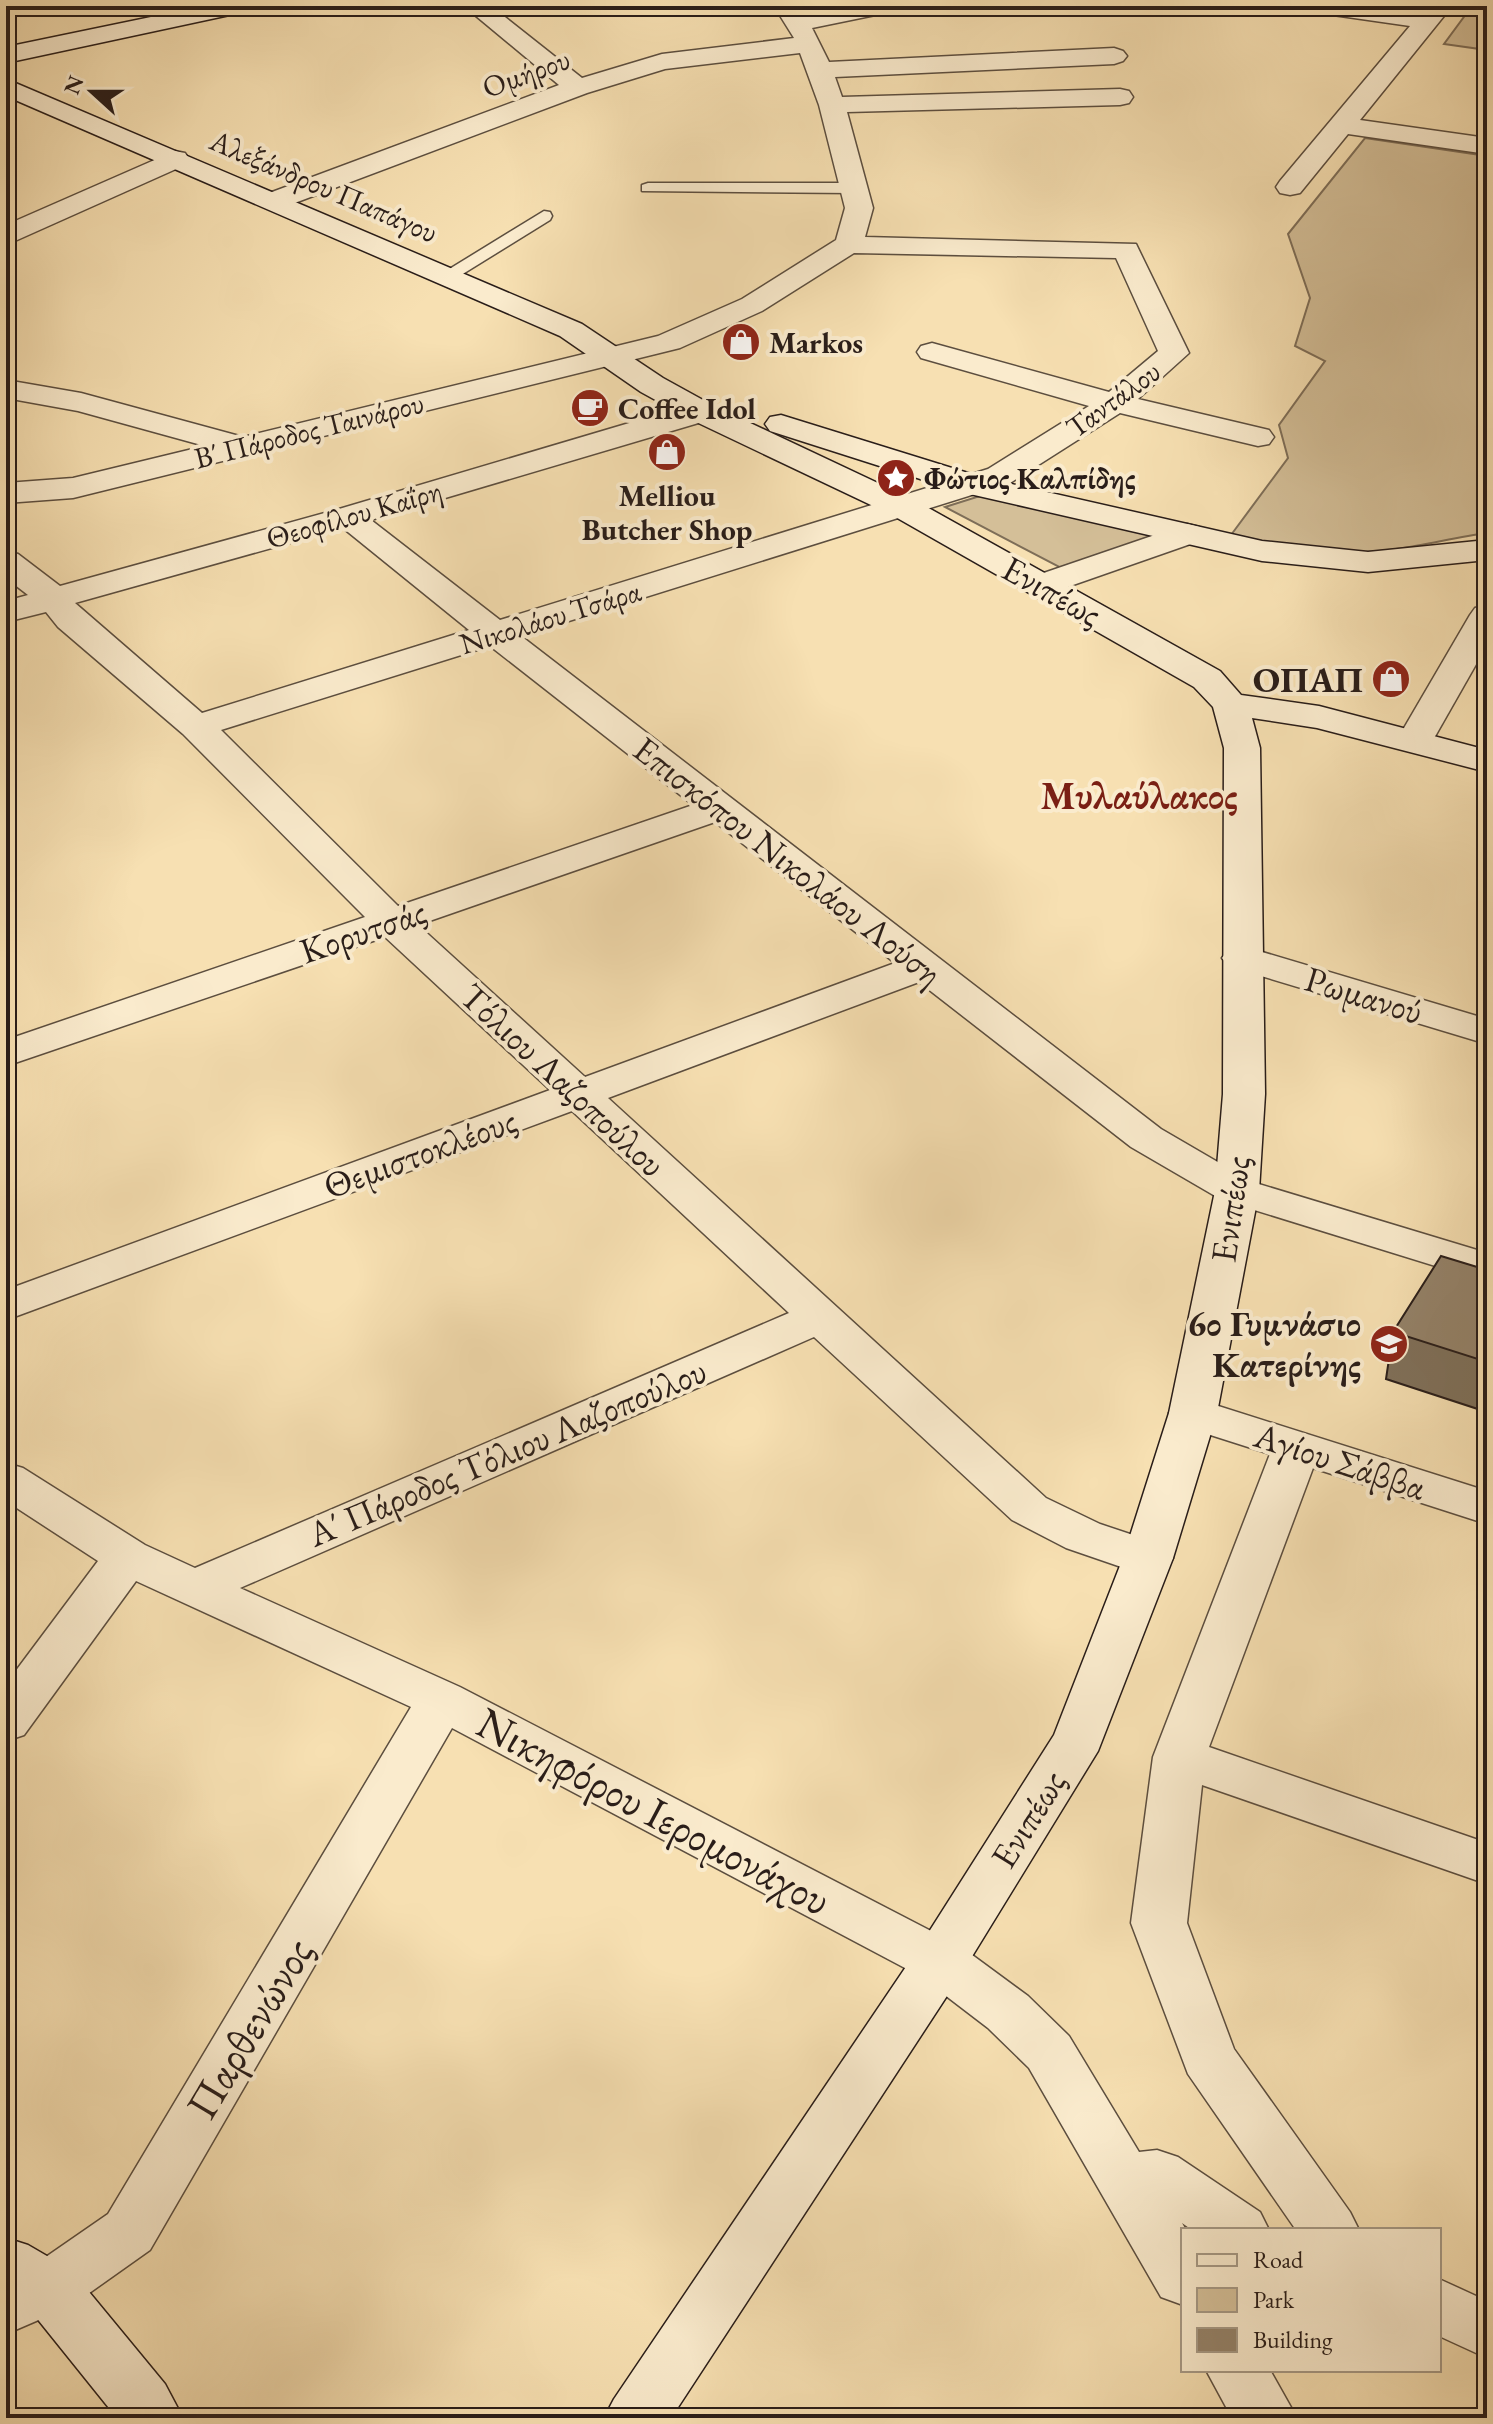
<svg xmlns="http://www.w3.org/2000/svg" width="1493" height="2424" viewBox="0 0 1493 2424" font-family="'EB Garamond',serif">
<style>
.green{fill:#d4bf98;stroke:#7e6e58;stroke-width:2}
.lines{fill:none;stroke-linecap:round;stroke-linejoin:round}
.lane-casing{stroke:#5c4e3f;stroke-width:3}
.street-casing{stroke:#5c4e3f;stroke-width:3}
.secondary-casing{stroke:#291d19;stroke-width:3}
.lane{fill:#faebcd;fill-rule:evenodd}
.street{fill:#faebcd;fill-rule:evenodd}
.secondary{fill:#faebcd;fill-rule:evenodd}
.wall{fill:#7f705a;stroke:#291d19;stroke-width:2}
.building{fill:#948269;stroke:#291d19;stroke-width:2}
.labels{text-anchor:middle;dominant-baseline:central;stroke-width:8;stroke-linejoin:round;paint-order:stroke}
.far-street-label{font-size:30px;fill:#291d19;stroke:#faebcd}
.far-poi-label{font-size:30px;font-weight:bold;fill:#291d19;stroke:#faebcd;text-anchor:start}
.street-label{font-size:36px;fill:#291d19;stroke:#faebcd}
.poi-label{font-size:36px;font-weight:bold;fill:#291d19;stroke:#faebcd;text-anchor:end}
.neighbourhood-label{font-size:38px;font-weight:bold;fill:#7a1f14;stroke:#faebcd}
.near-street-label{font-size:44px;fill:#291d19;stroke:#faebcd}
</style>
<rect width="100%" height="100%" fill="#f7e0b2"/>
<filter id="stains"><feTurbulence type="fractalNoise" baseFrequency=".0025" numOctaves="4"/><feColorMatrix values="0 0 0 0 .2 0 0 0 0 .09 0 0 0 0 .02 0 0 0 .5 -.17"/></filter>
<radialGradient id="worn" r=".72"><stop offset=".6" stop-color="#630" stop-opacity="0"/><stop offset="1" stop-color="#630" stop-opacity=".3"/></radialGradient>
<g class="green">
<polygon points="1472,6 1487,6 1487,50 1444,44"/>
<path d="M1365 138 1487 156V533C1457 537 1426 545 1396 549 1341 557 1285 547 1231 535L1288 458 1279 425 1325 361 1295 346 1310 298 1288 234Z"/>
<polygon points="983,495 1164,536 1065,570 945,507"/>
</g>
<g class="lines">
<g class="lane-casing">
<g id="lane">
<polygon points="648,183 854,183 862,188 854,193 642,191 642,185"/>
<polygon points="544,211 550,212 552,216 550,220 453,280 447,281 438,276"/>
</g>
</g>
<g class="street-casing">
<g id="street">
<path d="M464 6H491L582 78 662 54 794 38 774 6H798L804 14 847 6H898L895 11 812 28 829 62 1114 48 1123 51 1127 56 1123 61 1114 64 835 77 842 97 1120 89 1129 91 1133 97 1129 103 1120 105 847 112 873 208 865 237 1136 244 1189 353 1138 399 1269 430 1274 437 1269 444 1258 446 1120 413 1010 483 521 636 1161 1129 1252 1182 1487 1253V1282L1222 1200 1131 1147 919 982 608 1098 1046 1498 1100 1524 1166 1546 1173 1558 1166 1570 1148 1575 1130 1570 1066 1548 1012 1520 814 1337 240 1588 460 1687 960 1946 1028 1996 1069 2036 1139 2152 1157 2150 1178 2157 1260 2212 1269 2230H1192L1182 2223 1186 2230H1183V2305L1161 2297 1029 2068 988 2028 920 1976 452 1728 150 2250 71 2306 6 2334V2280L27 2270 108 2214 411 1707 136 1581 24 1735 6 1741V1684L98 1561 6 1501V1463L23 1468 145 1545 195 1568 789 1313 572 1111 6 1320V1290L550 1090 385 937 6 1066V1040L365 917 183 734 58 627 46 612 6 622V601L28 595 6 578V551L18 554 60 586 339 509 690 405 701 403 712 405 717 412 712 419 371 520 500 620 988 469 1089 406 921 358 917 352 921 346 932 343 1109 392 1158 351 1116 258 854 253 762 311 680 348 73 498 6 503V483L73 478 205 446 78 411 6 398V380L81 393 243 437 658 336 742 299 836 240 845 208 819 105 800 53 665 69 587 93 284 207 274 209 264 207 260 201 264 195 559 85ZM343 528 469 630 202 713 75 603ZM490 646 693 805 398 906 221 730ZM715 822 895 963 585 1077 418 925Z"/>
<polygon points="1307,6 1373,6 1421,13 1427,6 1452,6 1360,120 1487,138 1487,154 1348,134 1300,193 1290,195 1280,193 1276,187 1280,181 1410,26 1319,13 1310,11"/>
<polygon points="175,151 185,153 189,159 185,165 6,245 6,225"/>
<polygon points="1187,524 1199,527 1204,534 1199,541 1053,592 1041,595 1029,592 1024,585 1029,578"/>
<polygon points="1487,605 1487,645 1433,740 1428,748 1415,751 1402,748 1397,740 1470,615 1475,608"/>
<polygon points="1242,946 1487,1019 1487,1044 1228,966 1222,958 1228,950"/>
<polygon points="1193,1398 1487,1491 1487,1524 1313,1468 1209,1747 1487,1843 1487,1884 1202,1785 1187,1923 1234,2049 1350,2212 1359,2230 1296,2230 1188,2074 1131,1923 1153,1757 1270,1454 1176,1424 1169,1413 1176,1402"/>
<polygon points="1439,2279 1487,2301 1487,2358 1439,2336"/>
<polygon points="1206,2370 1270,2370 1297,2418 1232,2418"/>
</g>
</g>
<g class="secondary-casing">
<g id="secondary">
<polygon points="204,6 251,6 248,11 239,13 6,63 6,47"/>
<polygon points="6,79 582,324 663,378 712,405 916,501 1220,671 1241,695 1319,706 1487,750 1487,772 1317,728 1252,718 1260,748 1265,1094 1259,1191 1217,1413 1173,1558 1098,1751 960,1976 671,2418 604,2418 614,2399 920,1946 1054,1735 1123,1558 1169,1413 1215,1191 1223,1094 1224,748 1213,707 1194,687 892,515 690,419 641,392 560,336 6,96"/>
<polygon points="781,415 981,477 1262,541 1368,552 1487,540 1487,560 1368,572 1262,561 961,492 770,431 765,424 770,417"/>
<polygon points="6,2238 28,2245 71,2270 165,2384 183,2418 117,2418 27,2306 6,2294"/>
</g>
</g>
<use href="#lane" class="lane"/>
<use href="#street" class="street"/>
<use href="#secondary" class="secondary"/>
</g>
<polygon class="wall" points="1487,1270 1487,1412 1386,1379 1393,1332"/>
<polygon class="building" points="1441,1256 1487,1270 1487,1362 1393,1332"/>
<defs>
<g id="shop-disc" transform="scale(2)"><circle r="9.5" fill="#8f2418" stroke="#faebcd"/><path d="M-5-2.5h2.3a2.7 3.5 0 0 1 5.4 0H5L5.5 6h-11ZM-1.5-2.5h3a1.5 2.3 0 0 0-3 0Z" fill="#fff"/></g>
<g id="cafe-disc" transform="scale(2)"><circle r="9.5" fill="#8f2418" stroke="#faebcd"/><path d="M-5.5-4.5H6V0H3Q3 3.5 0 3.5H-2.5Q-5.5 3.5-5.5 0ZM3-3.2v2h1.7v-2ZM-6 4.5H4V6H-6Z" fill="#fff"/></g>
<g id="sight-disc" transform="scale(2)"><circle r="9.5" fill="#8f2418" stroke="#faebcd"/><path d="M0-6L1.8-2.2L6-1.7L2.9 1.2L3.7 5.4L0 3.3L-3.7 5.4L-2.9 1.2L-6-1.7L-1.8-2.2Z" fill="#fff"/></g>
<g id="school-disc" transform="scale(2)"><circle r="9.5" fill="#8f2418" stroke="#faebcd"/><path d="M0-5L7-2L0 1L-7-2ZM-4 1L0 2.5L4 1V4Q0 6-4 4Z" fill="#fff"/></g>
</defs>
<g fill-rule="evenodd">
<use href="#shop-disc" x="741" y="342"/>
<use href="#cafe-disc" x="590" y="408"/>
<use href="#shop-disc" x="667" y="452"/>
<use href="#sight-disc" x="896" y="478"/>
<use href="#shop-disc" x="1391" y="679"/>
<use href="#school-disc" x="1389" y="1344"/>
</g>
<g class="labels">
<g class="far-street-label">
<text transform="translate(526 73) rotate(-20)">Ομήρου</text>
<text transform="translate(324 186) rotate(23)">Αλεξάνδρου Παπάγου</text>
<text transform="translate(1113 399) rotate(-36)">Ταντάλου</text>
<text transform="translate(309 430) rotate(-14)">Β΄ Πάροδος Ταινάρου</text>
<text transform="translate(354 514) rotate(-16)">Θεοφίλου Καΐρη</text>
<text transform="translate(550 617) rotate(-17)">Νικολάου Τσάρα</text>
</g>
<g class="far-poi-label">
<text x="769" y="342">Markos</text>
<text x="618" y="408">Coffee Idol</text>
<text x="924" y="478">Φώτιος Καλπίδης</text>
<text x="667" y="495" text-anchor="middle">Melliou<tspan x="667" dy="34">Butcher Shop</tspan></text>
</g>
<g class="street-label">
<text transform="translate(1052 591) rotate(29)">Ενιπέως</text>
<text transform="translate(788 861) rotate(38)">Επισκόπου Νικολάου Λούση</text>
<text transform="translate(363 931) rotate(-19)">Κορυτσάς</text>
<text transform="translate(1364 995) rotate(17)">Ρωμανού</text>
<text transform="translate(563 1080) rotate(43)">Τόλιου Λαζοπούλου</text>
<text transform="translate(420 1153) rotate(-20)">Θεμιστοκλέους</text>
<text transform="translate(1230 1209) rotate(-82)">Ενιπέως</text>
<text transform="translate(507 1452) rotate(-23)">Α΄ Πάροδος Τόλιου Λαζοπούλου</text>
<text transform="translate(1340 1461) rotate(18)">Αγίου Σάββα</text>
<text transform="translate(1028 1819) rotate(-58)">Ενιπέως</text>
</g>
<g class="poi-label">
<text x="1363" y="679">ΟΠΑΠ</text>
<text x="1361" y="1323">6ο Γυμνάσιο<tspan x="1361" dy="41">Κατερίνης</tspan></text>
</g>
<g class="neighbourhood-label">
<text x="1139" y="794">Μυλαύλακος</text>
</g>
<g class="near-street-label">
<text transform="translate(654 1811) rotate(28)">Νικηφόρου Ιερομονάχου</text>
<text transform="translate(249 2028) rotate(-59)">Παρθενώνος</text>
</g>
</g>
<rect width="1493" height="2424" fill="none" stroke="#f7e0b2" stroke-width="32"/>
<rect x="8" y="8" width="1477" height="2408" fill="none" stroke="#291d19" stroke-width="4"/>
<rect x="16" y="16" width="1461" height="2392" fill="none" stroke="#291d19" stroke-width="2"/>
<rect x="1181" y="2228" width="260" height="144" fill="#faebcd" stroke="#a69985" stroke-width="2"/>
<rect x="1197" y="2254" width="40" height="12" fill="#faebcd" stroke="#a69985" stroke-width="2"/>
<text x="1253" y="2268" font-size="24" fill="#291d19">Road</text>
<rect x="1197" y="2288" width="40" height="24" fill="#d4bf98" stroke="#a69985" stroke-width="2"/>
<text x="1253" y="2308" font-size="24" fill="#291d19">Park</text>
<rect x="1197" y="2328" width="40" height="24" fill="#948269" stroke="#a69985" stroke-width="2"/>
<text x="1253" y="2348" font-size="24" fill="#291d19">Building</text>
<g transform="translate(92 92) rotate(291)" stroke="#faebcd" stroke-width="6" paint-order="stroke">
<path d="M0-6L14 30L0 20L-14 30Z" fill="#291d19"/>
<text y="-12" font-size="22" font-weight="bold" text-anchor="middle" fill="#291d19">N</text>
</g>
<rect width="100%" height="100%" filter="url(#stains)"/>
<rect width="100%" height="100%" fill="url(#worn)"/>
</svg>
